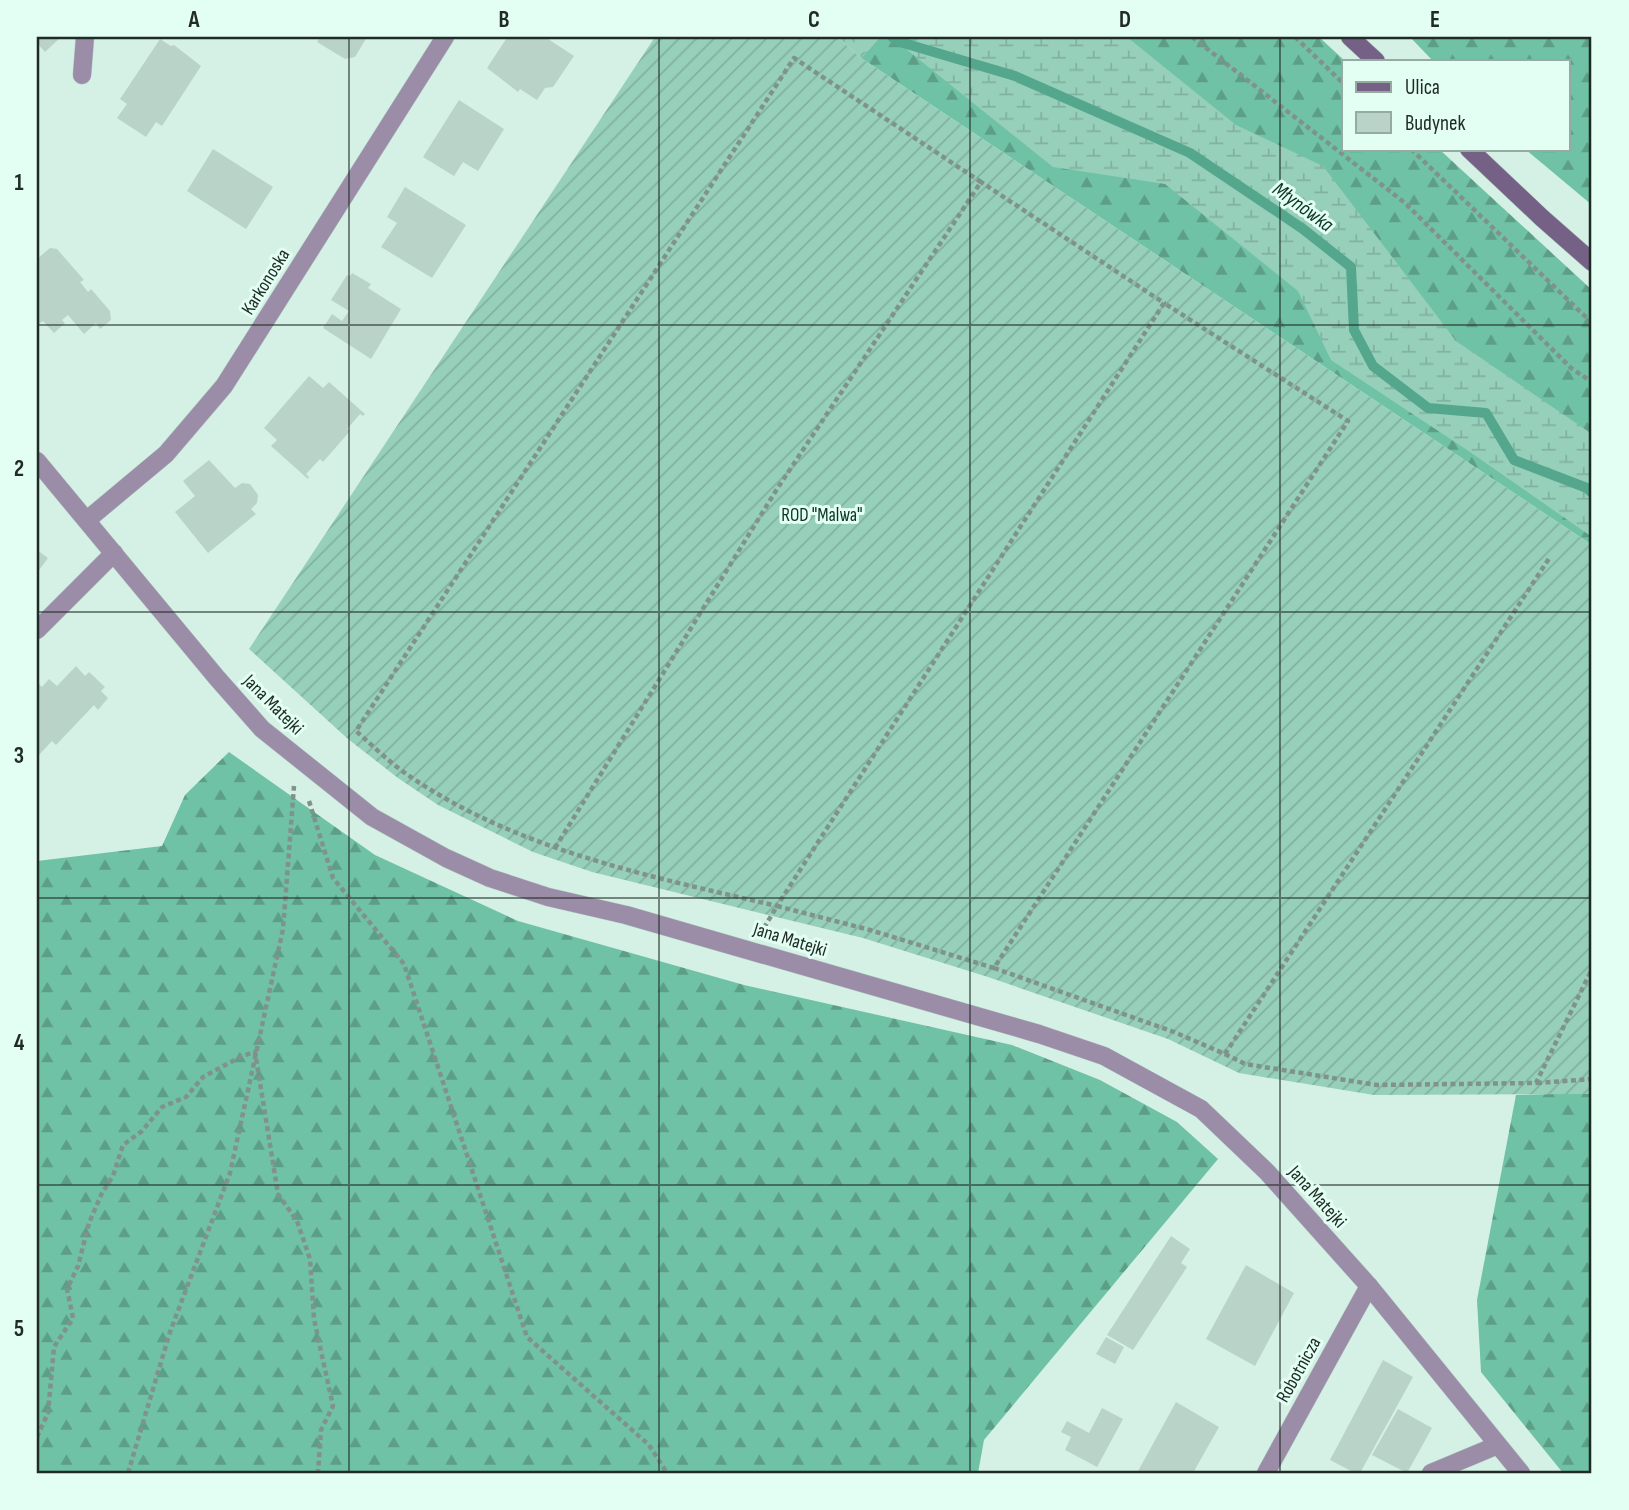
<svg xmlns="http://www.w3.org/2000/svg" width="1629" height="1510" viewBox="0 0 1629 1510" font-family="'Sofia Sans Condensed',sans-serif">
<style>
.forest{fill:url(#forest-firs)}
.wetland{fill:url(#wetland-marsh)}
.park{fill:url(#park-crowns)}
.garden{fill:url(#garden-furrows)}
.lines{fill:none;stroke-linecap:round;stroke-linejoin:round}
.stream{stroke:#54a78c;stroke-width:10}
.building{fill:#b9d3c9}
.lane-casing{stroke:#b4cdc4;stroke-width:19}
.street-casing{stroke:#b4cdc4;stroke-width:19}
.secondary-casing{stroke:#b4cdc4;stroke-width:19}
.path{stroke:#7f938b;stroke-width:4.5;stroke-dasharray:5 3.5;stroke-linecap:butt}
.lane{stroke:#9b8da7;stroke-width:18}
.street{stroke:#9b8da7;stroke-width:18}
.secondary{stroke:#756186;stroke-width:18}
.grid{fill:none;stroke:#202b27;stroke-width:2;stroke-opacity:0.55}
.labels{text-anchor:middle;dominant-baseline:central;stroke-width:6;stroke-linejoin:round;paint-order:stroke}
.street-label{font-size:19px;fill:#202b27;stroke:#e3fef3}
.park-label{font-size:19px;fill:#0b3327;stroke:#e3fef3}
.water-label{font-size:21px;font-style:italic;fill:#0e3529;stroke:#e3fef3}
.neatline{fill:none;stroke:#202b27;stroke-width:2.5}
.grid-label{font-size:23px;text-anchor:middle;font-weight:bold;fill:#202b27}
</style>
<defs>
<pattern id="forest-firs" width="22" height="20" patternUnits="userSpaceOnUse" patternTransform="scale(1.75)"><rect width="22" height="20" fill="#70c2a6"/><path d="M5 1l3.5 6h-7zM16 11l3.5 6h-7z" fill="#5c9e87"/></pattern>
<pattern id="wetland-marsh" width="20" height="14" patternUnits="userSpaceOnUse" patternTransform="scale(1.75)"><rect width="20" height="14" fill="#96cfba"/><path d="M1 5h8M5 5V1M11 12h8M15 12V8" fill="none" stroke="#81b2a0"/></pattern>
<pattern id="park-crowns" width="20" height="18" patternUnits="userSpaceOnUse" patternTransform="scale(1.75)"><rect width="20" height="18" fill="#96cfba"/><path d="M2 6a3 3 0 1 1 6 0M12 15a3 3 0 1 1 6 0" fill="none" stroke="#81b2a0"/></pattern>
<pattern id="garden-furrows" width="10" height="10" patternUnits="userSpaceOnUse" patternTransform="scale(1.75)"><rect width="10" height="10" fill="#96cfba"/><path d="M-1 1l2-2M0 10L10 0M9 11l2-2" fill="none" stroke="#81b2a0"/></pattern>
</defs>
<rect width="100%" height="100%" fill="#d5f1e6"/>
<g class="forest">
<polygon points="880,37 1319,37 1345,61 1344,149 1439,149 1592,290 1592,545 861,58"/>
<polygon points="1410,37 1592,37 1592,205 1525,149 1568,149 1568,61 1433,61"/>
<polygon points="229,752 375,855 518,921 744,985 1012,1045 1100,1080 1177,1122 1218,1159 984,1440 978,1473 37,1473 37,861 162,846 185,795"/>
<polygon points="1592,1093 1592,1473 1563,1473 1481,1372 1477,1300 1516,1095"/>
</g>
<polygon class="wetland" points="921,37 1127,37 1236,125 1323,166 1456,341 1592,434 1592,537 1470,452 1331,360 1298,291 1165,184 1053,167 906,49"/>
<polygon class="park" points="837,37 880,37 861,58"/>
<polygon class="garden" points="655,37 837,37 861,58 1592,545 1592,1094 1374,1095 1239,1073 1168,1039 988,977 863,938 592,872 533,852 438,805 398,778 348,739 249,649"/>
<g class="lines">
<polyline class="stream" points="892,37 900,42 1015,76 1190,153 1303,229 1351,267 1354,330 1373,366 1428,408 1486,413 1514,460 1587,488 1592,493"/>
</g>
<g class="building">
<polygon points="37,37 61,37 45,52 37,43"/>
<polygon points="320,37 367,37 355,57 345,59 317,42"/>
<polygon points="503,37 545,37 574,56 553,87 545,88 537,100 520,89 518,92 487,68 506,39"/>
<polygon points="160,39 171,46 174,45 201,66 162,126 156,122 146,137 117,118 127,104 120,99"/>
<polygon points="459,100 504,129 478,171 463,162 454,176 423,157"/>
<polygon points="213,149 273,187 246,229 187,191"/>
<polygon points="405,187 466,225 432,278 381,247 397,223 387,217"/>
<polygon points="50,248 57,249 84,280 80,282 88,292 91,289 110,311 111,320 100,329 96,323 84,334 68,315 62,320 65,323 54,333 43,321 39,324 37,322 37,282 39,280 37,277 37,259"/>
<polygon points="352,273 371,284 368,288 401,309 371,359 323,328 332,314 342,321 349,311 331,300 347,275 350,276"/>
<polygon points="309,376 323,388 329,382 365,414 363,416 360,414 347,429 350,431 323,462 320,459 306,474 309,477 308,479 271,446 277,440 264,428"/>
<polygon points="209,460 235,488 242,483 250,484 258,495 257,503 251,509 256,514 208,553 175,512 195,496 183,481"/>
<polygon points="37,550 48,558 37,573"/>
<polygon points="76,666 85,676 89,672 105,687 101,691 108,698 98,710 94,705 56,745 52,741 37,757 37,682 42,687 49,679 57,686"/>
<polygon points="1171,1236 1190,1249 1181,1263 1187,1267 1133,1350 1107,1335"/>
<polygon points="1246,1265 1294,1293 1255,1366 1206,1339"/>
<polygon points="1106,1337 1124,1347 1115,1364 1096,1354"/>
<polygon points="1383,1360 1413,1377 1360,1473 1355,1473 1330,1460"/>
<polygon points="1176,1402 1219,1427 1193,1473 1137,1473"/>
<polygon points="1102,1408 1123,1419 1097,1467 1065,1450 1071,1437 1061,1432 1067,1421 1089,1433"/>
<polygon points="1398,1409 1432,1428 1407,1473 1372,1455"/>
</g>
<g class="lines">
<g class="lane-casing">
<polyline id="lane" points="1431,1473 1498,1445"/>
</g>
<g class="street-casing">
<g id="street">
<polyline points="82,75 85,37"/>
<polyline points="37,461 217,678 262,729 372,817 446,858 490,878 548,897 626,915 1039,1034 1104,1056 1201,1109 1267,1172 1369,1286 1521,1473"/>
<polyline points="87,520 166,454 224,386 445,37"/>
<polyline points="37,630 114,553"/>
<polyline points="1266,1473 1369,1286"/>
</g>
</g>
<g class="secondary-casing">
<g id="secondary">
<polyline points="1350,37 1376,61"/>
<polyline points="1469,149 1542,218 1592,262"/>
</g>
</g>
<g class="path">
<polyline points="1192,37 1405,203 1571,368 1592,382"/>
<polyline points="1295,37 1344,84"/>
<polyline points="1411,149 1592,323"/>
<polyline points="309,801 333,878 404,964 527,1337 649,1445 667,1473"/>
<path d="M555 848 777 489 981 182 794 58 356 731C372 745 388 761 405 773 515 850 649 876 777 906L1164 303 981 182"/>
<polyline points="764,928 777,906 870,930 994,968 1348,421 1164,303"/>
<polyline points="994,968 1174,1032 1225,1054 1550,557"/>
<polyline points="1225,1054 1245,1064 1377,1085 1536,1083 1592,969"/>
<polyline points="1537,1083 1592,1079"/>
<polyline points="37,1437 48,1413 54,1347 73,1318 67,1289 78,1266 89,1223 102,1193 113,1176 123,1145 142,1131 162,1107 186,1097 203,1077 242,1056 255,1052 278,1194 297,1221 310,1259 314,1319 333,1406 321,1430 318,1473"/>
<polyline points="128,1473 170,1332 230,1173 283,929 294,786"/>
</g>
<use href="#lane" class="lane"/>
<use href="#street" class="street"/>
<use href="#secondary" class="secondary"/>
</g>
<path class="grid" d="M349 37V1473M659 37V1473M970 37V1473M1280 37V1473M37 325H1592M37 612H1592M37 898H1592M37 1185H1592"/>
<g class="labels">
<g class="street-label">
<text transform="translate(266 282) rotate(-58)">Karkonoska</text>
<text transform="translate(273 705) rotate(45)">Jana Matejki</text>
<text transform="translate(790 940) rotate(17)">Jana Matejki</text>
<text transform="translate(1317 1197) rotate(48)">Jana Matejki</text>
<text transform="translate(1299 1370) rotate(-61)">Robotnicza</text>
</g>
<g class="park-label">
<text x="822" y="515">ROD "Malwa"</text>
</g>
<g class="water-label">
<text transform="translate(1303 207) rotate(36)">Młynówka</text>
</g>
</g>
<rect width="1629" height="1510" fill="none" stroke="#e3fef3" stroke-width="77"/>
<rect x="1342" y="60" width="228" height="91" fill="#e3fef3" stroke="#95aaa1" stroke-width="2"/>
<rect x="1356" y="82" width="35" height="10" fill="#756186" stroke="#95aaa1" stroke-width="2"/>
<text x="1405" y="94" font-size="21" fill="#202b27">Ulica</text>
<rect x="1356" y="112" width="35" height="21" fill="#b9d3c9" stroke="#95aaa1" stroke-width="2"/>
<text x="1405" y="130" font-size="21" fill="#202b27">Budynek</text>
<rect x="38" y="38" width="1552" height="1434" class="neatline"/>
<g class="grid-label">
<text x="194" y="27">A</text>
<text x="504" y="27">B</text>
<text x="814" y="27">C</text>
<text x="1125" y="27">D</text>
<text x="1435" y="27">E</text>
<text x="19" y="190">1</text>
<text x="19" y="476">2</text>
<text x="19" y="763">3</text>
<text x="19" y="1050">4</text>
<text x="19" y="1336">5</text>
</g>
</svg>
